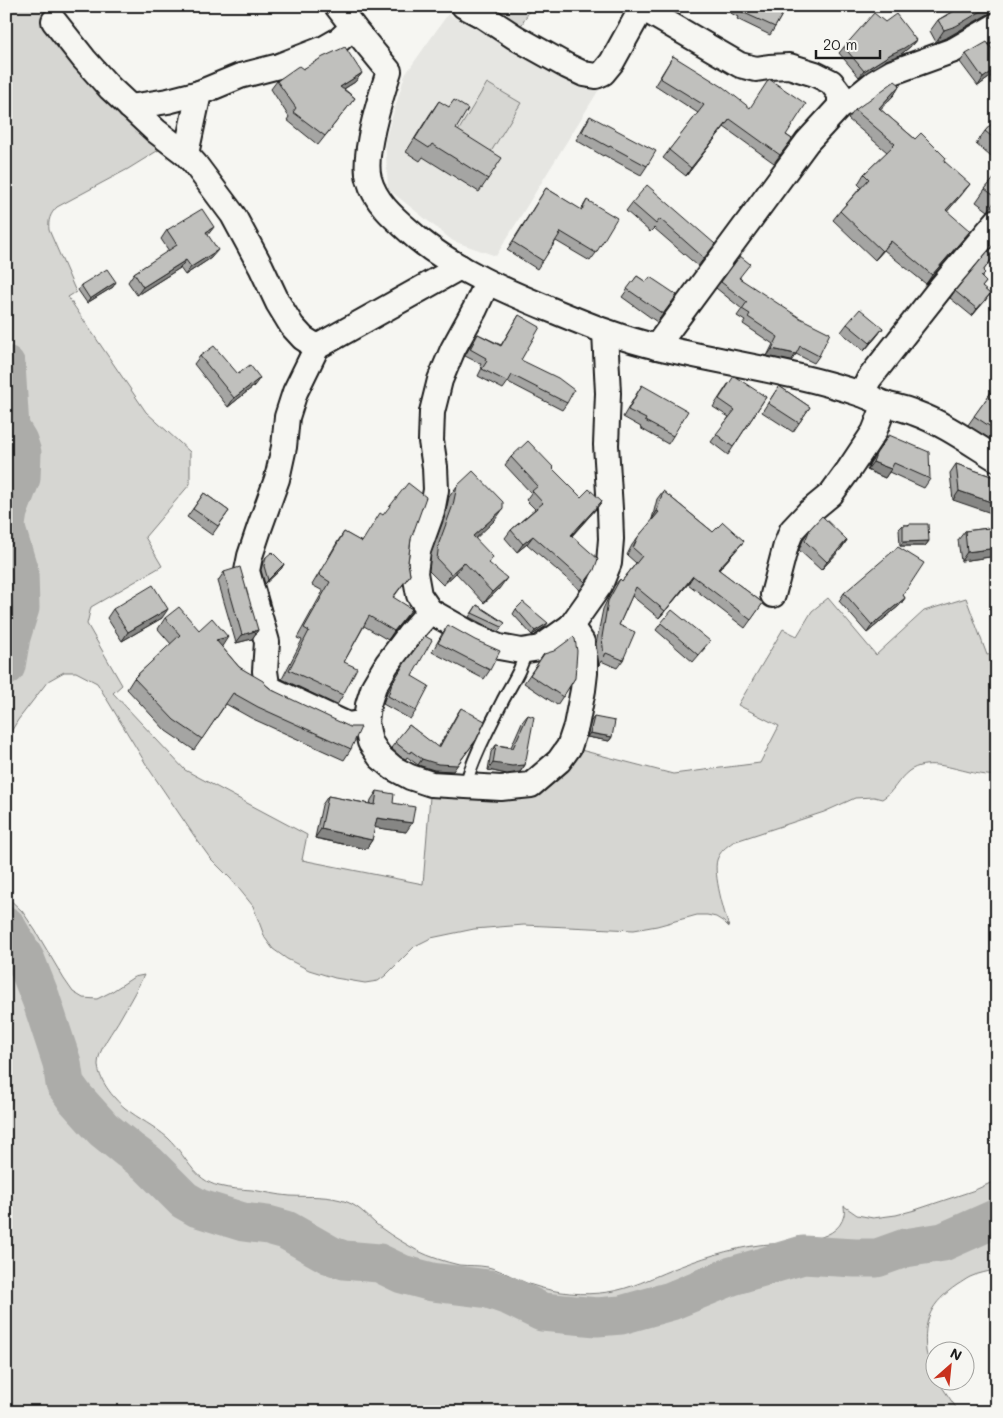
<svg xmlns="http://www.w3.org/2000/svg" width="1003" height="1418" viewBox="0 0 1003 1418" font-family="Mali,sans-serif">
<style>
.built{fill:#e6e6e2}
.green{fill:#d6d6d2;stroke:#797977}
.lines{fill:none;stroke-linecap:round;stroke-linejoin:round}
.river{stroke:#acaca9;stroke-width:39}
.lane-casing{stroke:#1c1c1c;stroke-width:15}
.street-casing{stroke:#1c1c1c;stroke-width:28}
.lane{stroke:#f6f6f2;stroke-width:11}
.street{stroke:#f6f6f2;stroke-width:24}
.wall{fill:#a5a5a3;stroke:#1c1c1c}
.shaded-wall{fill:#868684;stroke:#1c1c1c}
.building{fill:#c0c0bd;stroke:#1c1c1c}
</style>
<rect width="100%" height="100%" fill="#f6f6f2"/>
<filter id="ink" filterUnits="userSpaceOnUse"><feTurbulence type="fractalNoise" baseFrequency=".02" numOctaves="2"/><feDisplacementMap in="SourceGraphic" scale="10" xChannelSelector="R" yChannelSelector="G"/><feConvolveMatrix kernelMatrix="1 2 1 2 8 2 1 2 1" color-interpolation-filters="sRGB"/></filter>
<g filter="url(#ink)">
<polygon class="built" points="448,14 522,53 600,88 496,256 453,241 388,189 385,140 405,75"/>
<g class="green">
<path d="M6 6H45L54 21 170 143 128 169 57 207C50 214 48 220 49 230L76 292 68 297 146 412 190 452V484L145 537 162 566 91 607 87 624 122 685 113 693 185 770 307 835 302 860 423 884 431 784 531 785 569 747 673 774 760 763 779 726 738 705 783 629 797 636 812 611 828 598 876 655 924 611 966 598 987 655 997 653V776C986 775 976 774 966 771 948 767 926 759 909 771 898 779 894 792 882 799L874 797 855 798 824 812 733 842C726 847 720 851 717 860 713 874 724 912 729 927L724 922 716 917 707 915H697L657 926 634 930 524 925 474 929 431 938 415 946 385 976 378 981 365 983 335 978 309 970 287 959 273 949 265 938 253 906 231 879 210 858 197 840 149 769 97 683 76 672H64L48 681 18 720 6 740Z"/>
<polygon points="464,6 532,6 515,37"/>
<polygon points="487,83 521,103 484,163 451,143"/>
<path d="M6 896 22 911 35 930 64 979 73 992 83 998 97 999 111 992 134 977 144 975C137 989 129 1003 121 1017 114 1030 98 1049 98 1064 98 1079 113 1098 125 1108 139 1119 154 1126 168 1138 186 1155 193 1180 219 1186 230 1189 241 1189 252 1190 265 1192 278 1195 290 1196 309 1197 329 1195 347 1202 361 1207 370 1220 381 1228 393 1237 406 1244 418 1251 430 1257 446 1262 459 1265 469 1266 477 1265 488 1267 504 1271 517 1280 532 1285 556 1293 583 1296 608 1292 630 1289 651 1278 671 1270 699 1259 729 1249 759 1245 782 1242 838 1246 844 1215 845 1212 844 1209 844 1206L857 1215 873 1218 896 1215 915 1210 975 1190 997 1180V1269C988 1272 978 1273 970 1277 966 1279 962 1282 957 1285 931 1303 923 1319 926 1351 927 1361 936 1370 936 1380L938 1381 959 1412H6Z"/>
</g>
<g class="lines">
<g class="river">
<polyline points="6,365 10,428 18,441 22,453 21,478 8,512 6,525"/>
<polyline points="6,529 19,572 20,608 11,637 6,666"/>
<polyline points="6,926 26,961 41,999 62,1063 65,1084 76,1099 103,1129 129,1150 147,1163 184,1200 198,1208 243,1222 268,1225 286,1230 330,1255 344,1260 379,1263 402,1274 432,1282 489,1289 509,1296 542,1312 597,1317 621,1315 671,1301 732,1276 803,1255 855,1258 877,1258 905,1248 943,1242 997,1218"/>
</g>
<g class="lane-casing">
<path id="lane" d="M465 786C474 756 489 728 503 700 512 683 522 669 526 650"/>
</g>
<g class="street-casing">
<g id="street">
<path d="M337 6 353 27 389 71C381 96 362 154 369 179 376 205 398 221 417 238 458 271 505 291 554 311 588 325 622 339 658 347 726 363 795 372 861 394 870 397 879 402 888 405 897 407 906 409 915 413 943 423 971 443 997 459"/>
<polyline points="464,6 483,16 515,37 567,66 584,74 596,76 603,73 612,62 643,6"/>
<polyline points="642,8 740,65 756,69 769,67 789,66 815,74 831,82 840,94 840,106"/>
<polyline points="54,21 84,59 110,88 156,131 186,154 195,164 233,215 261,267 278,303 292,326 303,338 317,347"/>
<polyline points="130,107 168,101 199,93"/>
<polyline points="186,154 199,93 240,76 279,66 325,48 339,40 353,27"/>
<polyline points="487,283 475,309 453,349 440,380 432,412 431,441 435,467 436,490 432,512 418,551 415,573 419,595 430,611 474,636 499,647 521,651 540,648 571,626 600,585 609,563 611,539 610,509 606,445 608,393 605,332"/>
<polyline points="656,347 807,142 840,106 853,100 874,83 893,72 954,50 997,25"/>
<polyline points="862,394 869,379 942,286 997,221"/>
<polyline points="773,595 786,545 792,530 808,513 831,494 850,468 874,432 885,404"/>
<polyline points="430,611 409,635 387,664 374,686 368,705 366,722 370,742 380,757 393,768 410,777 431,784 501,788 531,785 559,761 569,747 576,726 583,690 585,673 585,658 582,642 571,626"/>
<polyline points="366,722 348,725 273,690 267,685 265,671 267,642 247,571 250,556 259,529 277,479 284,447 287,417 295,392 317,347 460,267"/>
</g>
</g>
<use href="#lane" class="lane"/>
<use href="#street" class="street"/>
</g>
<g class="wall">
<polygon points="718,6 787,6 775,27 770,35 737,19 738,17"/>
<polygon points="959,6 997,6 997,11 990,13 948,37 936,42 930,31 938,20 956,9"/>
<polygon points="885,22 916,40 911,46 900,55 886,60 859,77 839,53 844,47"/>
<polygon points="966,54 997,72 978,86 960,62"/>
<polygon points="673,56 792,139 774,163 724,127 686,176 663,158 698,113 655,85"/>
<polygon points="303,69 362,73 355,82 344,89 355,98 318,145 287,120 289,117 271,89 277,81"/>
<polygon points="900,85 894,95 880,109 915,139 944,161 963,193 947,211 963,240 926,284 884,250 875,260 833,220 840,211 861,187 858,184 864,174 887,152 848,119 855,110"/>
<polygon points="439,101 456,129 488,179 479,192 423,157 420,161 406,152 430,114"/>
<polygon points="590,116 647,166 641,175 604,155 603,156 576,140"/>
<polygon points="997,118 997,162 976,144 985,131"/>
<polygon points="997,175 997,203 993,208 988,211 976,202 985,189"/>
<polygon points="546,188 581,210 587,200 596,253 590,261 556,241 537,269 507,250"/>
<polygon points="632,203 715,244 698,266 654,228 650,232 626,211"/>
<polygon points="167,230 208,235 211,258 185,275 180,268 137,295 128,282 134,273 169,251 161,239"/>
<polygon points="740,256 740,278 819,356 814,363 796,354 791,361 767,356 773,344 743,324 745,321 737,316 742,309 716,288"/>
<polygon points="994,256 983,271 982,278 986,282 982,287 990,294 972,316 950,298 955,291"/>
<polygon points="637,276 646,282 677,295 657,322 622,297"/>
<polygon points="81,285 113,287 87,303 78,290"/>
<polygon points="519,315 521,360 567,403 562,410 508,382 503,389 478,376 482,368 480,366 481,364 465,356 473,341 478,334 501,345"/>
<polygon points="847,324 883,328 877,336 864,351 841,332"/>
<polygon points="200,356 238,374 254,386 228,407 194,364"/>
<polygon points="728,384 766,397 728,455 711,442 729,417 713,407"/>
<polygon points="997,384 997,443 968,425"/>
<polygon points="642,385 673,436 668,444 640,428 641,427 623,417 637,393"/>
<polygon points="779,386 810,407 793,432 762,412"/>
<polygon points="889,435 930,479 924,488 889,472 885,478 867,470 870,463"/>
<polygon points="511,457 553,470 581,497 602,501 596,509 572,536 594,570 580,590 527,544 517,552 505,538 511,530 535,509 526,500 531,493 505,465"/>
<polygon points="956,464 997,478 953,500 950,473"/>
<polygon points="457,486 495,520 475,538 489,563 499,589 484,603 456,573 443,585 429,571 431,554 445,516 449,497"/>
<polygon points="663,491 713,532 738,548 719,570 763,603 745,628 688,584 659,618 632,596 619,625 623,660 617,668 601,661 599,665 596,644 603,609 614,586 620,579 622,581 636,563 627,555 632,545 638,537 653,520 652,519 657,499"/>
<polygon points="204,493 229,511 212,535 187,517"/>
<polygon points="909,524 929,541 925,546 900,546 899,529 903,525 908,525"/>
<polygon points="997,527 997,556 961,561 958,540 965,531"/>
<polygon points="810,529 847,540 841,549 821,570 799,550 804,538"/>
<polygon points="344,532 361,542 411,539 408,562 410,575 393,598 412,609 388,640 364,626 344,662 343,695 337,705 282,679 302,640 297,638 323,591 312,585 338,541"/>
<polygon points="266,557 284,564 281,569 265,584 261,570 263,562"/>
<polygon points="224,572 258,630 252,639 236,643 218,581"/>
<polygon points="844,593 903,595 905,598 900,605 867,633 839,601"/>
<polygon points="477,605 505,623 498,632 469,617"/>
<polygon points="113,609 162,618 122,641 107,618"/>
<polygon points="516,609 545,627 532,635 513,614"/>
<polygon points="165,618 199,630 222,647 239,667 266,685 351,749 344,760 251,718 226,704 194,750 166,731 127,689 134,678 171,644 158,629"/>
<polygon points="661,623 705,648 693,662 656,630"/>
<polygon points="448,625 490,670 484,679 432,652 442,634"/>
<polygon points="544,654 575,678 557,705 524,683"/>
<polygon points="404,664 416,711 410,719 383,704 387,692"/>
<polygon points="461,708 453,771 434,770 418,765 407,757 406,759 401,757 391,748 409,725 438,748 457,714"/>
<polygon points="528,715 525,765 520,772 507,774 488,770 491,752 496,745 511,747 522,722"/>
<polygon points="594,717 612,737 609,741 587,737 591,721"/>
<polygon points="377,791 406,832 375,827 372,840 366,849 315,838 322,805 328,796 370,804 371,800"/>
</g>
<g class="shaded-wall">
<polygon points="990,6 997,6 997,11 990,13 948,37 936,42 944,30"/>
<polygon points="916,40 911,46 900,55 886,60 859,77 864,71 891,54"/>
<polygon points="997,68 997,72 978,86 983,78"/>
<polygon points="362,73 355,82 334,95 340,87"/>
<polygon points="900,85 894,95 872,118 879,108"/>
<polygon points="730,119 724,127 686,176 691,168"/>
<polygon points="970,184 963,193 940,220 946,210"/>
<polygon points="997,198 997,203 993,208 988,211"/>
<polygon points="214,227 207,236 206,232"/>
<polygon points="970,231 963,240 926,284 932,275"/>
<polygon points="891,241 884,250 875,260 882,251"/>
<polygon points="218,250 211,258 185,275 191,267"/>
<polygon points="186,260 180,268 137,295 143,287"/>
<polygon points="116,282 113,287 87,303 90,299"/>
<polygon points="990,294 985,301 972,316 977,309"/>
<polygon points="883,328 877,336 864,351 870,343"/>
<polygon points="772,349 796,354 791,361 767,356"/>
<polygon points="260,378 254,386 228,407 234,398"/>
<polygon points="873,462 891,469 885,478 867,470"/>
<polygon points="959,491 997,504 997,515 953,500"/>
<polygon points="602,501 596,509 565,543 571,535"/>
<polygon points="503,509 495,520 466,548 473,536"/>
<polygon points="657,511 659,512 654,520 652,519"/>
<polygon points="533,536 527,544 517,552 523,544"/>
<polygon points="847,540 841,549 821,570 827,562"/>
<polygon points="744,541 738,548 712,577 718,569"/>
<polygon points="929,541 925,546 900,546 903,542"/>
<polygon points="997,548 997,556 961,561 967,552"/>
<polygon points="464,562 456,573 443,585 451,574"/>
<polygon points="284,564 281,569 265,584 268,580"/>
<polygon points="693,576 688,584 659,618 665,611"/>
<polygon points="507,578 499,589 484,603 492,592"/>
<polygon points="905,598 900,605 867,633 872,625"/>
<polygon points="168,609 162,618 122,641 128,632"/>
<polygon points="412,609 405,618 388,640 394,631"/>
<polygon points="548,623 545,627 532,635 535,631"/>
<polygon points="258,630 252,639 236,643 242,635"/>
<polygon points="228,637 221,648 216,640"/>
<polygon points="590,733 612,737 609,741 587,737"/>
<polygon points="476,740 453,771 434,770 418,765 422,759"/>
<polygon points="493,763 525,765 520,772 507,774 488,770"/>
<polygon points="377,818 412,823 406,832 371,827"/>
<polygon points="321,829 372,840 366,849 315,838"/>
</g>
<g class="building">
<polygon points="737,6 787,6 775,27 742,12 743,10"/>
<polygon points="959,6 990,6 956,26 944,30 938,20 960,8"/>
<polygon points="874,13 885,22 896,14 916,40 904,48 891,54 864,71 844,47"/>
<polygon points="987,42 997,56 997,68 983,78 966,54"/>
<polygon points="345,47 362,73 340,87 355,98 325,136 293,112 296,108 277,81 297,67 299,66 303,69 323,57"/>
<polygon points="673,56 723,87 750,108 769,79 806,104 786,135 792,139 780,155 730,119 691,168 669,150 704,105 660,78"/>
<polygon points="895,81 900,85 879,108 915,139 921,133 946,158 944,161 970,184 946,210 970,231 932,275 891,241 882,251 840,211 869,179 864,174 895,144 855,110"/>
<polygon points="454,100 468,109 456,129 502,158 488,179 432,144 429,148 415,139 439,101 449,107"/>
<polygon points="590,116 656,151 647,166 610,146 609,147 582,132"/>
<polygon points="997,118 997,141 985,131"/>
<polygon points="997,175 997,198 985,189"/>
<polygon points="647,185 715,244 704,258 660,219 656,224 632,203"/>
<polygon points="546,188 582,210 587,200 617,218 596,253 561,232 543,261 513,242"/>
<polygon points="202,209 214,227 206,232 218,250 191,267 186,260 143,287 134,273 177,245 167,230"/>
<polygon points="988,251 994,256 983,271 985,273 981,277 986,282 982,287 990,294 977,309 955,291"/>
<polygon points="740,256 750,264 739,278 800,318 830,333 819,356 800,346 796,354 772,349 778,337 748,317 750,314 742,309 747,302 721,282"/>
<polygon points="107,269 116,282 90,299 81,285"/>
<polygon points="637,276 646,282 650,277 677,295 663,314 627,289"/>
<polygon points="860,309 883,328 870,343 847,324"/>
<polygon points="519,315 540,327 521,360 558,378 574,390 567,403 512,375 508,382 482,369 487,361 485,360 486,358 470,349 478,334 501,346"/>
<polygon points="214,346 238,374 250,365 260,378 234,398 200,356"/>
<polygon points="734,376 766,397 733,447 716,434 735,410 719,399"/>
<polygon points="997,384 997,431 974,416"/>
<polygon points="642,385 688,411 673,436 645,421 646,419 628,410"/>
<polygon points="779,386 810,407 799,423 768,403"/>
<polygon points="889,435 929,452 930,479 894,463 891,469 873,462 876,454"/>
<polygon points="528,441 554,468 553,469 581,497 589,489 602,501 571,535 598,559 594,570 585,582 533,536 523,544 511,530 543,503 532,491 538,486 511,457"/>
<polygon points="956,464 997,478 997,504 959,491"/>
<polygon points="473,471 503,502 503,509 473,536 493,557 489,563 507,578 492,592 464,562 451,574 437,559 439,543 453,505 457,486"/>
<polygon points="408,483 426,497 411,539 408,562 410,575 393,597 412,609 394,631 369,616 344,662 357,668 343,695 289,670 309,631 304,628 330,582 319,575 344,532 362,542 380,513 383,515"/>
<polygon points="663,491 713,532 723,522 744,541 718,569 763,603 751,620 693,576 665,611 636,587 619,625 635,632 623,660 606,653 604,657 602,637 608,601 620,579 622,581 642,556 633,548 638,537 659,512 657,511"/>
<polygon points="204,493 229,511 218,526 193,509"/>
<polygon points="822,516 847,540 827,562 805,541 810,529"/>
<polygon points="909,524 928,524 929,541 903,542 903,525 909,525"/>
<polygon points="997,527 997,548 967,552 965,531"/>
<polygon points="898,547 924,563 903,595 905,598 872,625 844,593"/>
<polygon points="272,552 284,564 268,580 264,566 266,557"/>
<polygon points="240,567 258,630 242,635 224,572"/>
<polygon points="153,585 168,609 128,632 113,609"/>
<polygon points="523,602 548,623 535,631 516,609"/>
<polygon points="477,605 505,623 502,627 472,613"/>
<polygon points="179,607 199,630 212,618 228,637 216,640 239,667 263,681 266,685 272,690 350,727 361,727 351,749 258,707 233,693 202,739 174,720 134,678 180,635 165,618"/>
<polygon points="672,610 710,641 698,655 661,623"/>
<polygon points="448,625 475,640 500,651 490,670 438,643"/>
<polygon points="425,636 432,640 412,676 429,686 416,711 388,696 392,684 404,664"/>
<polygon points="573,637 575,639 577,651 575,678 563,697 530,675 544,654 554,651"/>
<polygon points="461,708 485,721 476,740 457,765 438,764 422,759 411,751 410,753 405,750 395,742 409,725 439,748"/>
<polygon points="528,715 534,717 525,765 512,766 493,763 496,745 513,748"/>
<polygon points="594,717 615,721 612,737 590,733"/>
<polygon points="377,791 394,794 393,803 415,807 412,823 377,818 372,840 321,829 328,796 375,805"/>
</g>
</g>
<rect width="1003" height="1418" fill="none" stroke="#f6f6f2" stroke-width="25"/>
<rect x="12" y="12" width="978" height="1393" fill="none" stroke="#1c1c1c" stroke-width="2" filter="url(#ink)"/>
<g transform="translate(950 1366) rotate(27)"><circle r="24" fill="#f6f6f2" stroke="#9f9f9c"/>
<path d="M0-4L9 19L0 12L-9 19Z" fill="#c8321e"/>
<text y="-8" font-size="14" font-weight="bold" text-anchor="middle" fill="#1c1c1c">N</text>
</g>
<path d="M816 50v8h64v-8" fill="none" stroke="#1c1c1c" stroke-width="2.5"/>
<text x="823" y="50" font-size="15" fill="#1c1c1c" stroke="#f6f6f2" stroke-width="4" paint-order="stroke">20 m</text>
</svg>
